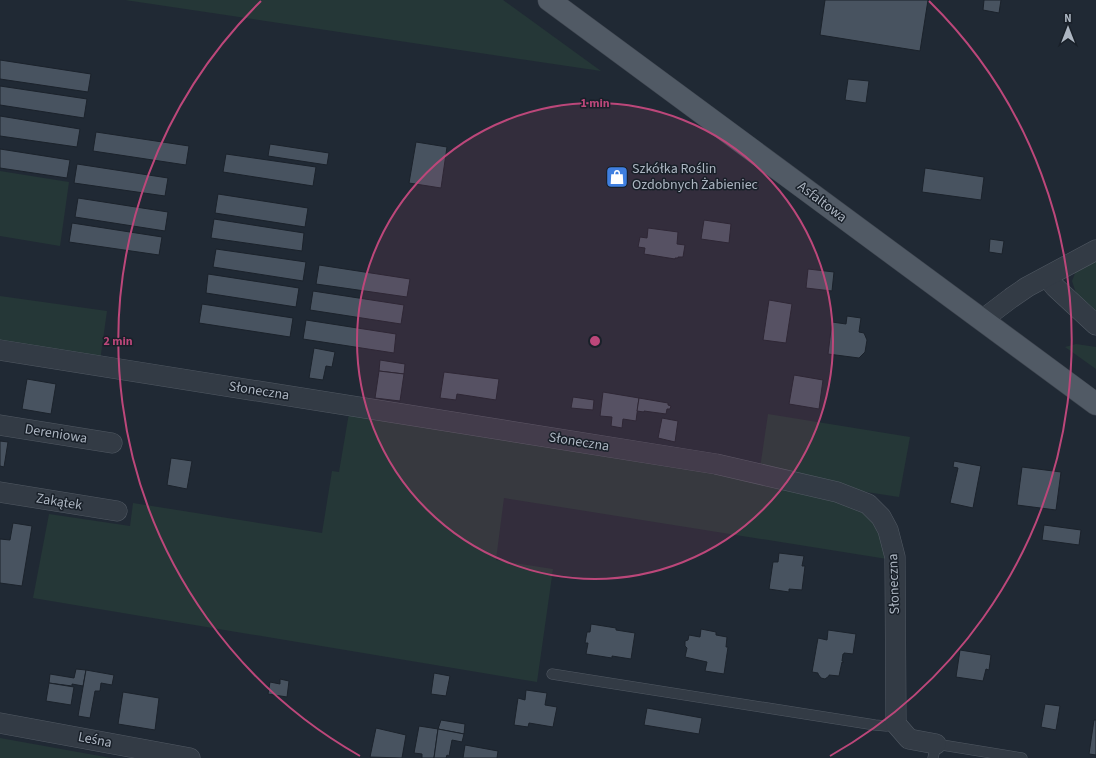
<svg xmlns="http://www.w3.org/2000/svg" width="1096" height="758" viewBox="0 0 1096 758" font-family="'Source Sans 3',sans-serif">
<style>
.green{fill:#253737}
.building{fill:#485360;stroke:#1b222b}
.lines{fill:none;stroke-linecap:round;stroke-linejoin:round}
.service-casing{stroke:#515963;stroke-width:11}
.minor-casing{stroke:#515963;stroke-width:21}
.primary-casing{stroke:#3d444e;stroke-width:23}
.service{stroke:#333b45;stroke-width:10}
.minor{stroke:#333b45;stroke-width:20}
.primary{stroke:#515a65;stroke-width:22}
.ring{fill:none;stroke:#bc477a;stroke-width:2}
.labels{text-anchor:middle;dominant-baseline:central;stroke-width:3;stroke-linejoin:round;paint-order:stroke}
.poi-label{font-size:14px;fill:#adb6c2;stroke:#192029;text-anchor:start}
.street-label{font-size:14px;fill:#adb6c2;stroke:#192029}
.centre{fill:#bc477a;stroke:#192029;stroke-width:2}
.ring-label{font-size:12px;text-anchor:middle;font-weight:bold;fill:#bc477a;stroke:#192029;stroke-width:3;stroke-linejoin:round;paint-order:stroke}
</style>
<rect width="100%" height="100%" fill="#202934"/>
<g class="green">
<polygon points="125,0 503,0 601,71"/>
<polygon points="0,171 69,182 60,246 0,236"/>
<polygon points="1096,260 1096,311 1077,296 1072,281 1076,271"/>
<polygon points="0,296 107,311 100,361 0,345"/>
<polygon points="1076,344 1096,347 1096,369 1065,347"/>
<polygon points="349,413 736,473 854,505 873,520 882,533 887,559 504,498 496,560 553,569 537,682 33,598 49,514 130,526 133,503 322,533 332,471 339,472"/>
<polygon points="768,414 910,437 899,497 840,488 760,468"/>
<polygon points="0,738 111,758 0,758"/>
</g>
<g class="building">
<polygon points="825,0 928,0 920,51 820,35"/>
<polygon points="984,0 1001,0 999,13 983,10"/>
<polygon points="0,60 91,74 88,92 0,79"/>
<polygon points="848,79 869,81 866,103 845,100"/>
<polygon points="0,86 87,99 84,118 0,105"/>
<polygon points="0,116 80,129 77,147 0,136"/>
<polygon points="96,132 189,146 186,165 93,151"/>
<polygon points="416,142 447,147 441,188 409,183"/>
<polygon points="270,144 329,153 327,165 268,156"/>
<polygon points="0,149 70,160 67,178 0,168"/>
<polygon points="226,154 316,167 313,186 223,172"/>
<polygon points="77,164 168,178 165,196 74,183"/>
<polygon points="925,168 984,177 981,200 922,192"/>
<polygon points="218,194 308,208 305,227 215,213"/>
<polygon points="78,198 168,212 165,231 75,217"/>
<polygon points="214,219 304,233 302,251 211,238"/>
<polygon points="704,220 731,224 729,243 701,239"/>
<polygon points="72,223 162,237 159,255 69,242"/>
<polygon points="648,228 678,232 677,244 685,245 683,257 678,257 678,258 675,258 675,259 644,254 645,248 638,247 640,237 647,238"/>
<polygon points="990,239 1004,241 1002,254 989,252"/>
<polygon points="216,249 306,262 303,281 213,267"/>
<polygon points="319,265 410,279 407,297 316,284"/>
<polygon points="808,269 834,272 832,291 806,288"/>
<polygon points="208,274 299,288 296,307 206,293"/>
<polygon points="313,291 404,305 401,324 310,310"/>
<polygon points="769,300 792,304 786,343 763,340"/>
<polygon points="202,304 293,318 290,337 199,323"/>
<polygon points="847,316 861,318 859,332 864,333 867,340 865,352 859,358 828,354 832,322 846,324"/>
<polygon points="306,320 396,334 394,353 303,339"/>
<polygon points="314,348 335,352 332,367 326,366 323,380 309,378"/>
<polygon points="380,360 405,364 404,374 379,371"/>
<polygon points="379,371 404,374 400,401 375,398"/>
<polygon points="444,372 499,379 496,400 457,394 456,400 440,398"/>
<polygon points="794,375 823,380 819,409 789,404"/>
<polygon points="27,379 56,384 51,414 22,409"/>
<polygon points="603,392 639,398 636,421 623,419 622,428 611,426 612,417 600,416"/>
<polygon points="573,397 594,400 593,410 571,408"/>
<polygon points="639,398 668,403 668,405 671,406 670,409 667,409 666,414 644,411 644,412 637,411"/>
<polygon points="662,418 678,421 675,442 658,438"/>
<polygon points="0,441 8,442 4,467 0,466"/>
<polygon points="171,458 192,461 187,489 167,485"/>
<polygon points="954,461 981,466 973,508 950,503 958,468 953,467"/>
<polygon points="1022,467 1061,472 1056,510 1017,505"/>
<polygon points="13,523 32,526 22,586 0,583 0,539 10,540"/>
<polygon points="1044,525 1081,530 1079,545 1042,540"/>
<polygon points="779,553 804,556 802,566 805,566 802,590 789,589 789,592 769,589 773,562 778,562"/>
<polygon points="591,624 616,628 616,630 635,633 631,659 612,656 612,658 586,654 588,643 585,643 587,632 590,632"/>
<polygon points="701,629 716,632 716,635 727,637 726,647 728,647 724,674 705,671 707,662 685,657 687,648 685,646 685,641 688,640 689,635 700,637"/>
<polygon points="828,630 856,634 853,654 844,653 844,654 843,654 842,661 843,661 843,663 842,662 839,676 829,675 829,676 825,679 821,678 818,674 818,673 812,672 818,638 827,640"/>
<polygon points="960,650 991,655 989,670 986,669 983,681 956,677"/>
<polygon points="76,669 86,670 83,686 72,684 72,686 49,683 50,674 74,678"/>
<polygon points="86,670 114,675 112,685 101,683 100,691 95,691 90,718 78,716"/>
<polygon points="434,673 450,676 446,696 431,694"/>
<polygon points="280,679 289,681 287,697 268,694 270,682 280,684"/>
<polygon points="49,683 74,687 71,705 46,701"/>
<polygon points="526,690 547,693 545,705 557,707 553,727 529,723 528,727 514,725 518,698 525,700"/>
<polygon points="123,692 159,698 155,730 118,724"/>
<polygon points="1045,704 1060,706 1056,730 1041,727"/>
<polygon points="647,708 702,718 699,734 644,725"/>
<polygon points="441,720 465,724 464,734 438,729"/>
<polygon points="1094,720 1096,720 1096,755 1089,754"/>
<polygon points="419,726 438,729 434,758 422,758 422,754 414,753"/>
<polygon points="376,728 406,735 402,758 370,757"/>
<polygon points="438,729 464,734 462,742 452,740 449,756 447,755 446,758 434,758"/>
<polygon points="465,745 498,751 497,758 463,758"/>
</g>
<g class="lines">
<g class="service-casing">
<g id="service">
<polyline points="552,674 875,725 886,726 896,724"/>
<polyline points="933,758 936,744 1022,758"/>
</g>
</g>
<g class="minor-casing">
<g id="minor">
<polyline points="1047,277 1055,287 1096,325"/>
<polyline points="982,320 1011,298 1027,287 1096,250"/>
<polyline points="0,350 716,464 837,492 868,504 881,517 888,530 895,557 896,724 909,739 936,744"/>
<polyline points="0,425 112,443"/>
<polyline points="0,492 117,511"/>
<polyline points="0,723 190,758"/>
</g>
</g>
<g class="primary-casing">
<polyline id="primary" points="549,0 1096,404"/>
</g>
<use href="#service" class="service"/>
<use href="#minor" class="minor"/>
<use href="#primary" class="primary"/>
</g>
<circle cx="595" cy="341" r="238" fill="#bc477a" fill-opacity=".12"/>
<g class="ring">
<circle cx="595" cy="341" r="238"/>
<path d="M360 756A477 477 0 0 1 261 1M929 1A477 477 0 0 1 830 756"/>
</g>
<defs>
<g id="shop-square" transform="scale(1.15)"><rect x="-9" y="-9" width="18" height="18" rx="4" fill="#3f7fe0" stroke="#192029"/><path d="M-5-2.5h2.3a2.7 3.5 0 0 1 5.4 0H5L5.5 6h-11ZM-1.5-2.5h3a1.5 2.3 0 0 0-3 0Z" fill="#fff"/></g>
</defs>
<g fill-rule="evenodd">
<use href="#shop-square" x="617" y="177"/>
</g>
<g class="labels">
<g class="poi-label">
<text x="632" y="169">Szkółka Roślin<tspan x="632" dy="16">Ozdobnych Żabieniec</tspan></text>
</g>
<g class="street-label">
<text transform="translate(822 202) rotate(37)">Asfaltowa</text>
<text transform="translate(259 391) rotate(9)">Słoneczna</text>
<text transform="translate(56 434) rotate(9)">Dereniowa</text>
<text transform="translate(579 442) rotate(9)">Słoneczna</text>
<text transform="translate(59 502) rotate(9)">Zakątek</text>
<text transform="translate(894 584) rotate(-92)">Słoneczna</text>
<text transform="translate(95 740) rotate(11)">Leśna</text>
</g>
</g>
<circle cx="595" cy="341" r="6" class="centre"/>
<g class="ring-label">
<text x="595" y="107">1 min</text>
<text x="118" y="345">2 min</text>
</g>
<g transform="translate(1068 28)" stroke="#192029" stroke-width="3" paint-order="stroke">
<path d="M0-3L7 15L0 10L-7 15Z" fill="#adb6c2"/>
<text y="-6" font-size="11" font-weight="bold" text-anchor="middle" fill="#adb6c2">N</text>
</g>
</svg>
